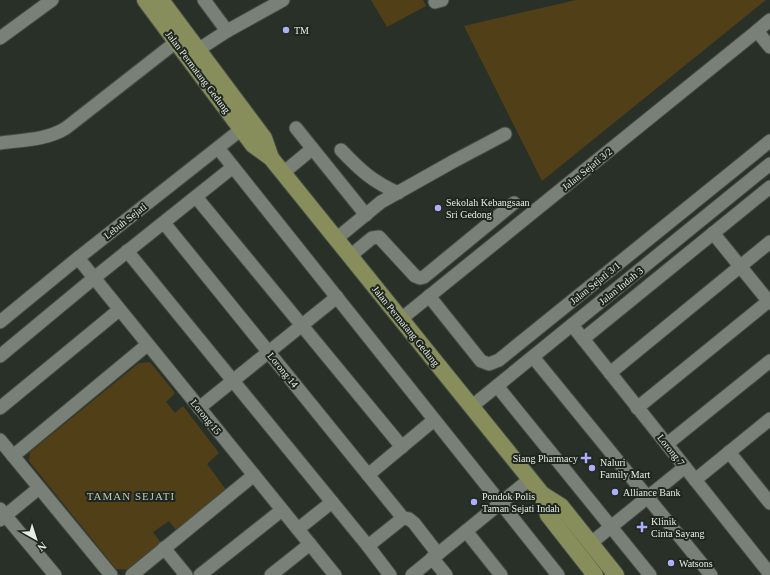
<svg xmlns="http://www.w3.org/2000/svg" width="770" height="575" viewBox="0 0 770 575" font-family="'Times New Roman',serif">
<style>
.green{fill:#513f18}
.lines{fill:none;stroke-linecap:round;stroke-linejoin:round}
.minor-casing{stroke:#454b44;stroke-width:15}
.major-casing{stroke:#454b44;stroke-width:18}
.minor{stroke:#788077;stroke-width:13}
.major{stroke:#888e5b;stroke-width:16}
.poi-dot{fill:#adaffb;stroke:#1f261e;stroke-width:1.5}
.labels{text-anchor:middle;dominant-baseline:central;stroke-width:4;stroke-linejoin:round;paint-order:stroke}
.poi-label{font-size:10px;fill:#e6ebe5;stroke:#1f261e;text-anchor:start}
.street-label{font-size:10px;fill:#e6ebe5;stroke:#1f261e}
.neighbourhood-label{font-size:11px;letter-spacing:1px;fill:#bbc4ba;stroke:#1f261e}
</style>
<rect width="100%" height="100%" fill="#293028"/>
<g class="green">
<polygon points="371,0 423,0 426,6 387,27"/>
<polygon points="576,0 766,0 542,181 464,26"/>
<polygon points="150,362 175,393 166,402 175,413 183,406 219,453 207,464 227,491 177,531 169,521 153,532 161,543 129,570 116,569 29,461 30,452 139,363"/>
</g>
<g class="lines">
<g class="minor-casing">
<g id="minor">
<polyline points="204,0 227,31"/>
<polyline points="435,2 442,0"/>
<polyline points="757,31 770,20"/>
<polyline points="0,38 52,0"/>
<polyline points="190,55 227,31 283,0"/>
<polyline points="296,128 366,215"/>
<path d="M0 143C22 140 47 140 66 128L176 42"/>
<polyline points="218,148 558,575"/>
<path d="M341 150C361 171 372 181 398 193"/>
<polyline points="283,173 312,149"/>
<polyline points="196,197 402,447"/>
<polyline points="164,223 403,518"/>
<polyline points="713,233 770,303"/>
<polyline points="336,239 381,202 454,161 505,134"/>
<polyline points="127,251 368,546"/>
<polyline points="350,256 372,238 379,237 415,276 420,278 424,277 514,203"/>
<polyline points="78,258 335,575"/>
<polyline points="429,296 481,361 489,364 499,360 770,141"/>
<polyline points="401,319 757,31 770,47"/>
<polyline points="0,322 78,258 248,124"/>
<polyline points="572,325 770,574"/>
<polyline points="583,339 770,187"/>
<polyline points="0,356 94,278 233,167"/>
<polyline points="533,357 711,575"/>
<polyline points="610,373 770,242"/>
<polyline points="497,386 650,575"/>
<polyline points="471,407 770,164"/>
<polyline points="0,408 119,310"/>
<polyline points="199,408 337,297"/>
<polyline points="637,408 770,300"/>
<polyline points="0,440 111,575"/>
<polyline points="667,444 770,361"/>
<polyline points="729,452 770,503"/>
<polyline points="13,456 147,345"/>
<polyline points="368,475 434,420"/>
<polyline points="695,480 770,419"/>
<polyline points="0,509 55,575"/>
<polyline points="0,520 39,488"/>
<polyline points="298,529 332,502"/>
<polyline points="466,531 501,575"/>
<polyline points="591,543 685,467"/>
<polyline points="164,548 186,575"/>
<polyline points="432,558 446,575"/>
<polyline points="132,575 254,475"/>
<polyline points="200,575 282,510"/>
<polyline points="271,575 310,544"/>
<polyline points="390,575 368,546 403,518 409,519 414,523 438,554"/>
<polyline points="412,575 530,479"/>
</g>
</g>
<g class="major-casing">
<g id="major">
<polyline points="145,0 253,145 271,158 542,494 561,506 616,575"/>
<polyline points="161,0 264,138 271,158"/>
<polyline points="542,494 548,515 595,575"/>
</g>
</g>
<use href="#minor" class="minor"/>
<use href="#major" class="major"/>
</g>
<g class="poi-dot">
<circle cx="286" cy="30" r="4"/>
<circle cx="438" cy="208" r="4"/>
<path d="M584 452h4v4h4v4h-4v4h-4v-4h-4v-4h4z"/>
<circle cx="592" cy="468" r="4"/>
<circle cx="615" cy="492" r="4"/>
<circle cx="474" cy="502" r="4"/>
<path d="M640 521h4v4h4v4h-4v4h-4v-4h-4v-4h4z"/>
<circle cx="671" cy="563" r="4"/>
</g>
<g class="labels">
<g class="poi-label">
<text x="294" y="30">TM</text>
<text x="446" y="202">Sekolah Kebangsaan<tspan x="446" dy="12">Sri Gedong</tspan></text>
<text x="578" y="458" text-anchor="end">Siang Pharmacy</text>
<text x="600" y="462">Naluri<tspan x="600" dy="12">Family Mart</tspan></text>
<text x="623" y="492">Alliance Bank</text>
<text x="482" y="496">Pondok Polis<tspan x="482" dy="12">Taman Sejati Indah</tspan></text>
<text x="651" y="521">Klinik<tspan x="651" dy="12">Cinta Sayang</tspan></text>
<text x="679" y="563">Watsons</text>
</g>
<g class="street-label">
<text transform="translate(198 72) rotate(53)">Jalan Permatang Gedung</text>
<text transform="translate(587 169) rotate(-39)">Jalan Sejati 3/2</text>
<text transform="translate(125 221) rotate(-38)">Lebuh Sejati</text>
<text transform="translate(595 283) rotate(-39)">Jalan Sejati 3/1</text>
<text transform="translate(621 286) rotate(-39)">Jalan Indah 3</text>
<text transform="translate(406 326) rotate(51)">Jalan Permatang Gedung</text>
<text transform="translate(283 370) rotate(51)">Lorong 14</text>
<text transform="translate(206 417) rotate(51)">Lorong 15</text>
<text transform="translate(671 450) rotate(51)">Lorong 7</text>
</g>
<g class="neighbourhood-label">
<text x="131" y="496">TAMAN SEJATI</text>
</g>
</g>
<g transform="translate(36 539) rotate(141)" stroke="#1f261e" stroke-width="3" paint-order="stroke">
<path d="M0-3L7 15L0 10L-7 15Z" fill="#e6ebe5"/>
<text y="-6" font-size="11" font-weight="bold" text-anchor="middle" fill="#e6ebe5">N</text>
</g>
</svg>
